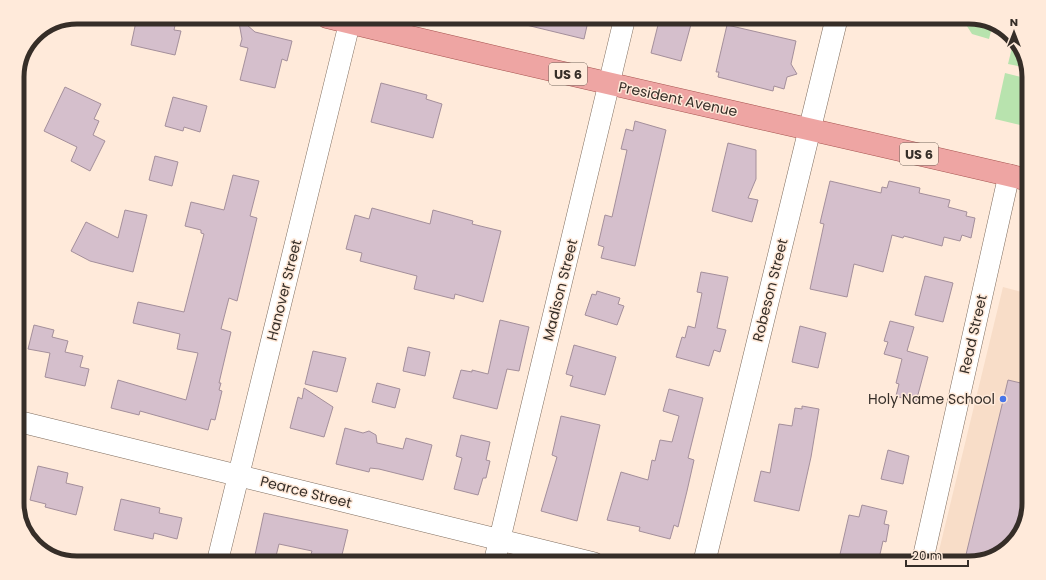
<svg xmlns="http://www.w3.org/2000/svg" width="1046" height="580" viewBox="0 0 1046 580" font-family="Poppins,sans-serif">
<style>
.built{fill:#f8ddc8}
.green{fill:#b8e3ae}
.building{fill:#d5bfcc;stroke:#a48f9b}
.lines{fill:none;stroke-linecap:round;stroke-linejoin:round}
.minor-casing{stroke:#7f6d5f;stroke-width:22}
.secondary-casing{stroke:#7f6d5f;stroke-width:23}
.primary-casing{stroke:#a65450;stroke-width:23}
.minor{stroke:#fff;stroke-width:21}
.secondary{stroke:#fff;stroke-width:22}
.primary{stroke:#eea5a3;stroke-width:22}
.poi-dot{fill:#4875e8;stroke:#ffeada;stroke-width:1.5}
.labels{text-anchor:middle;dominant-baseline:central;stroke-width:3;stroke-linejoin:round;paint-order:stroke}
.shield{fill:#ffeada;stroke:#72665d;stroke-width:1}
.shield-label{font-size:13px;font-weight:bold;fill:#362e28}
.street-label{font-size:14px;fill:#362e28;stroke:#ffeada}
.poi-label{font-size:14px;fill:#362e28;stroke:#ffeada;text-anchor:end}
.rim{fill:none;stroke:#362e28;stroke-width:5}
</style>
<rect width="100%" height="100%" fill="#ffeada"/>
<polygon class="built" points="1003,287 1029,294 1029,503 1021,533 999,555 969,563 936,563"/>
<g class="green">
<polygon points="963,17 993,23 989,39 972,34 963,20"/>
<polygon points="1014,39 1019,44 1027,68 1008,64"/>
<polygon points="1005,73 1029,79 1029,127 995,119"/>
</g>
<g class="building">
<polygon points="137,17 173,17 172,20 176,21 174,30 181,31 175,55 131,45"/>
<polygon points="238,17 255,32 292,41 287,61 282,59 275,88 240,80 248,48 240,46 242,39"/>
<polygon points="519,17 589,17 584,39 518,23"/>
<polygon points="660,17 693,17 681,61 651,53"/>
<polygon points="727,25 796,41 791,64 797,74 787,77 784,89 774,86 773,91 718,77 719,72 716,72"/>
<polygon points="381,83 427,95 426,99 442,104 433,138 371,122"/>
<polygon points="65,87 101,104 94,119 99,121 93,135 105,141 90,171 71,161 77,147 44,131"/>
<polygon points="173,97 207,106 200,132 184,127 183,131 165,126"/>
<polygon points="635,121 666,130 635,266 601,258 604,247 598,245 605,215 612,217 627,150 621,149 626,129 633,131"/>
<polygon points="728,143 756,150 756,179 748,198 758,200 752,222 712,211"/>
<polygon points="155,156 178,162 172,186 149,180"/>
<polygon points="233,175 259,181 250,216 257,218 237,301 229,298 221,329 231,332 219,383 221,383 219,390 222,391 215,420 211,419 208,430 140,411 139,415 111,408 118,380 186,400 198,353 177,349 180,334 133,323 138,302 184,312 204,234 201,233 201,230 185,226 191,202 224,210"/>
<polygon points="830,181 881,193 882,187 887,188 889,181 920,188 919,193 950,200 948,207 967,212 966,216 975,218 971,238 962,235 960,241 944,237 942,246 904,236 903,238 892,235 883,272 854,264 847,297 810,289 824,224 820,223"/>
<polygon points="372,208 430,224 433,210 473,221 472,224 501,231 483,302 455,294 454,299 414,289 417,276 360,261 362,253 346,249 355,215 369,219"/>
<polygon points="125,210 147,215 133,272 90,261 71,251 86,222 118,238"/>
<polygon points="701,272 728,277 717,328 726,330 720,352 714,350 709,366 676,357 682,337 685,338 688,326 695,328 702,293 697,292"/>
<polygon points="925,276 953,283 943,322 915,315"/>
<polygon points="597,291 620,298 618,304 624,306 617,325 585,315 592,294 596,295"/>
<polygon points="500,320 529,327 519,371 507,369 497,409 453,398 461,370 472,372 472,370 488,374"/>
<polygon points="890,321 914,327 907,351 928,357 916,402 896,396 899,384 896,383 902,359 884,354 888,342 884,341"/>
<polygon points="34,325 54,330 52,337 68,341 65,352 83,356 80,367 89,369 85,386 45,377 50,353 28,349"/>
<polygon points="800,326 826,333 818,368 792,362"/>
<polygon points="574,345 616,357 605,395 570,386 573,376 566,374"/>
<polygon points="408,347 430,352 425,376 403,371"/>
<polygon points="313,351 346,358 337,392 305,384"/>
<polygon points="1008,380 1029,385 1029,503 1021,533 999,555 964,563"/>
<polygon points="377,383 400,389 395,408 372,402"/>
<polygon points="304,388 333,407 324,437 290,428 298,397 302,399"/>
<polygon points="669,389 703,398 688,458 694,460 687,491 678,527 674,525 670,539 639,531 640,527 607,520 621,472 648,480 652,460 655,461 660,440 672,442 679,416 663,411"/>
<polygon points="802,406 819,409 811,457 799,511 754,501 761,471 770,473 779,424 792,426 795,408 802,409"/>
<polygon points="561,416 600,425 577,521 541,511 557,457 552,455"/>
<polygon points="345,428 363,433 369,431 376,435 377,443 403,449 406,438 432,445 423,480 379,469 370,468 369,472 336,464"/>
<polygon points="461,435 490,442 486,460 490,461 486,478 483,478 478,495 454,489 462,458 456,456"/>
<polygon points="888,450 909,456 903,484 881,479"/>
<polygon points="38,466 68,473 66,483 83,487 76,515 45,507 46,504 30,500"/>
<polygon points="121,499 160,508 159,513 182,518 177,539 154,533 153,539 114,530"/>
<polygon points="862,505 887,511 884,524 889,525 886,542 883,541 878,563 838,563 849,515 859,517"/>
<polygon points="264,513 348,530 340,563 310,557 312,551 279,544 275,560 255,555"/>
</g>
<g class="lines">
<g class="minor-casing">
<g id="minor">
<polyline points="17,421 594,563"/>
<polyline points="217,563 351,17"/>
<polyline points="494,563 625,17"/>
<polyline points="922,563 1009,175"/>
</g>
</g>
<g class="secondary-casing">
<polyline id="secondary" points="704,563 837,17"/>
</g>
<g class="primary-casing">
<path id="primary" d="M327 17C560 74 795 125 1029 180"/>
</g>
<use href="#minor" class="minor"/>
<use href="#secondary" class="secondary"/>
<use href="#primary" class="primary"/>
</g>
<circle class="poi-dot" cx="1003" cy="399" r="4"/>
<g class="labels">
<g class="shield">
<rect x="549" y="63" width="38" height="22" rx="3"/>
<rect x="900" y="143" width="38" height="22" rx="3"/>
</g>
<g class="shield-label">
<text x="568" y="74">US 6</text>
<text x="919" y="154">US 6</text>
</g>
<g class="street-label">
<text transform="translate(678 99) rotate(12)">President Avenue</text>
<text transform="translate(284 290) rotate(-76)">Hanover Street</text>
<text transform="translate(560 290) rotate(-76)">Madison Street</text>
<text transform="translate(770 290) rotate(-76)">Robeson Street</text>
<text transform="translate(973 334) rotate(-77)">Read Street</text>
<text transform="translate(306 492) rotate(14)">Pearce Street</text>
</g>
<g class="poi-label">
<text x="995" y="399">Holy Name School</text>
</g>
</g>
<path d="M0 0H1046V580H0ZM77 24H969A53 53 0 0 1 1022 77V503A53 53 0 0 1 969 556H77A53 53 0 0 1 24 503V77A53 53 0 0 1 77 24Z" fill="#ffeada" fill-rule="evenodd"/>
<path class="rim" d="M77 24H969A53 53 0 0 1 1022 77V503A53 53 0 0 1 969 556H77A53 53 0 0 1 24 503V77A53 53 0 0 1 77 24Z"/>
<g transform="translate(1014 32)" stroke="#ffeada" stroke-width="3" paint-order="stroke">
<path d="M0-3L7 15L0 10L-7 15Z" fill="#362e28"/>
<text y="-6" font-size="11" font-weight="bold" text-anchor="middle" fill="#362e28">N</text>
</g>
<path d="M906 560v6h62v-6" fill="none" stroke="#362e28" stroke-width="2"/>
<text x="912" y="560" font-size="12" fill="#362e28" stroke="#ffeada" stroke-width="3" paint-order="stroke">20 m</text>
</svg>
